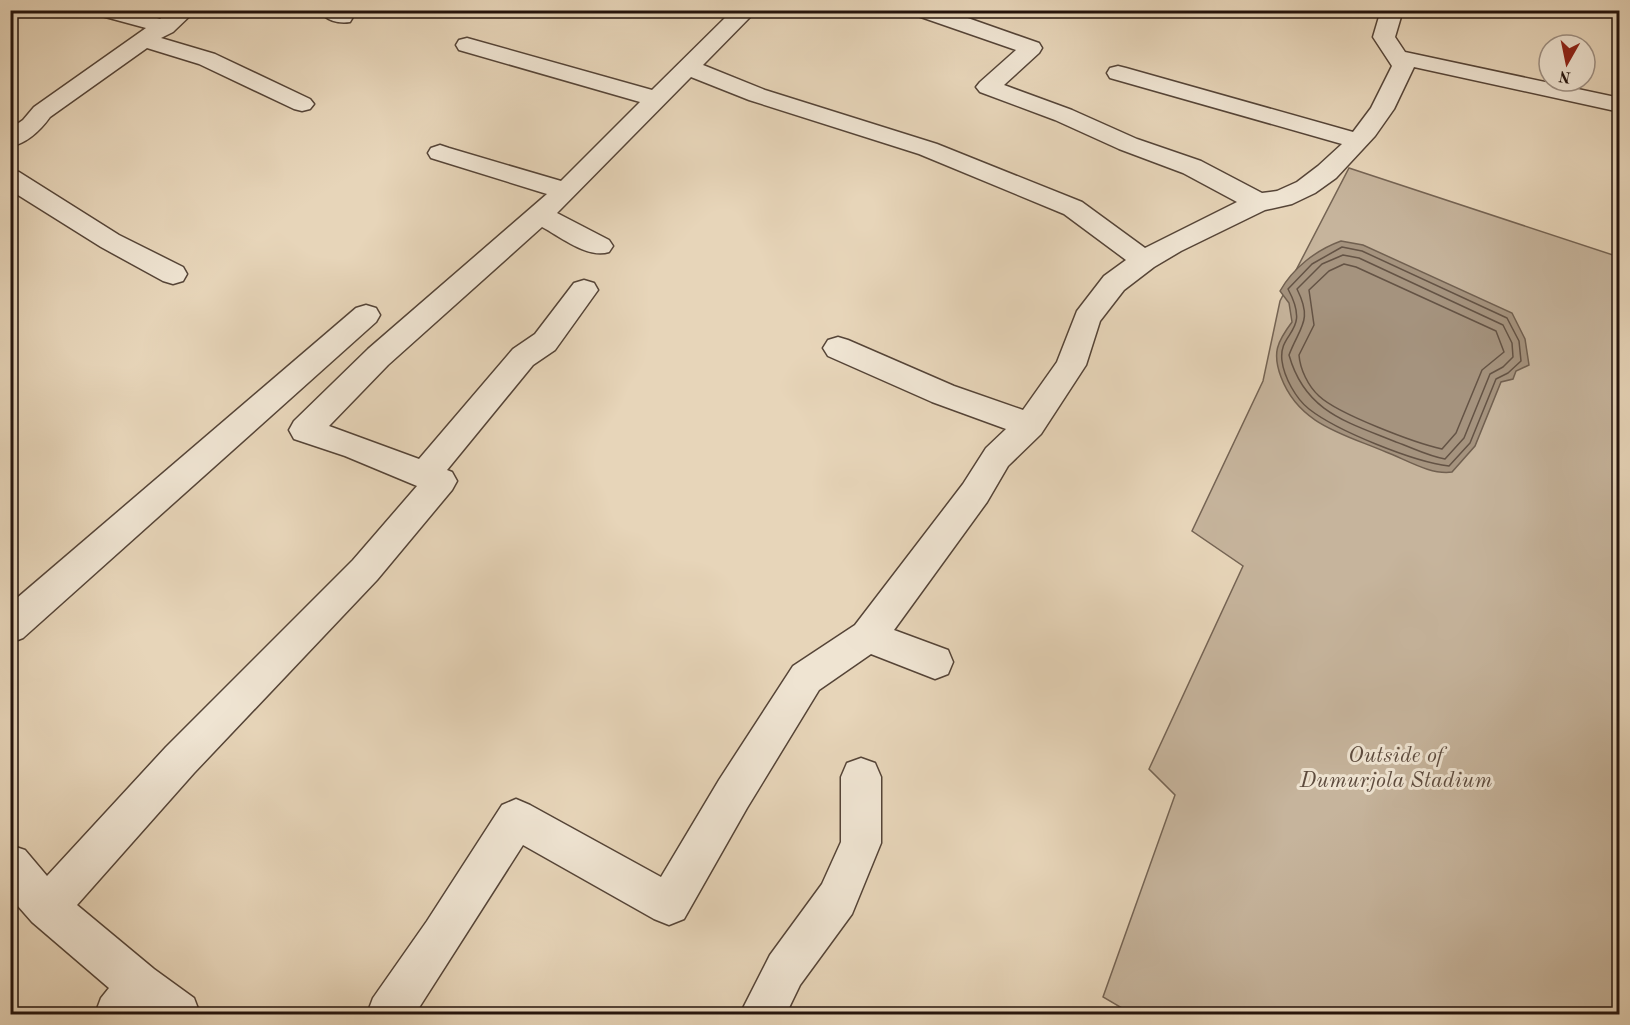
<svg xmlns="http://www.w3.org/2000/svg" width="1630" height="1025" viewBox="0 0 1630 1025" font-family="'Old Standard TT',serif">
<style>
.green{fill:#c6b49c;stroke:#756454;stroke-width:1.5}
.water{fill:#a5937e;stroke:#716050;stroke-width:1.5}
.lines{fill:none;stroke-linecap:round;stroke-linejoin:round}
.shore{stroke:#645345;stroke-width:1.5}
.minor-casing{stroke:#554437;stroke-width:3}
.minor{fill:#efe4d2;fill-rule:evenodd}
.labels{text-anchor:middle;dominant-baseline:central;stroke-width:6;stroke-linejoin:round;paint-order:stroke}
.park-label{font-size:22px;font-style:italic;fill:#5d4b3e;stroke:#efe4d2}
</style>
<rect width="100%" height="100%" fill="#e7d5b9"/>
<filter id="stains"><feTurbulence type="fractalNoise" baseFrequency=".00333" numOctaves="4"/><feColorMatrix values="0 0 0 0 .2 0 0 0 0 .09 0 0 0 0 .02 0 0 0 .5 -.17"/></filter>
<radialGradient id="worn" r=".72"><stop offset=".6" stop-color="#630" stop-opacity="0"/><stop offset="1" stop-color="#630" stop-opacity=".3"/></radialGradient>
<polygon class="green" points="1349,168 1619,257 1619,1014 1132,1014 1103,997 1175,795 1149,769 1243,566 1192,531 1263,381 1280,301"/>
<path class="water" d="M1341 241 1363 245 1512 313 1525 339 1529 365 1516 371 1513 379 1501 382 1475 446 1452 472C1430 475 1407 460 1386 452 1344 434 1299 425 1281 377 1272 353 1277 342 1292 322L1289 303 1280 291C1293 268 1316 250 1341 241Z"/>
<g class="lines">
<g class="shore">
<path d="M1342 247 1362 251 1507 318 1519 341 1521 361 1508 373 1496 379 1470 443 1449 466C1414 462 1337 431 1309 409 1296 399 1284 377 1282 361 1278 330 1312 334 1288 289L1312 264Z"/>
<path d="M1343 255 1359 258 1503 325 1512 343 1513 357 1503 367 1490 374 1464 438 1445 459C1428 456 1413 448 1396 442 1347 422 1305 412 1289 355 1300 326 1313 321 1297 289L1322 264Z"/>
<path d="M1344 264 1356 267 1496 331 1504 352 1482 370 1456 433 1442 449C1415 443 1338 414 1319 396 1308 386 1300 369 1299 355L1314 325 1309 290 1329 271Z"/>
</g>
<g class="minor-casing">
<g id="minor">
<path d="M96 10H131L160 19 171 10H196L173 32 161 38 215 54 310 99 314 104 310 109 302 111 294 109 199 64 147 48 50 117C40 131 27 143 10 147V129L23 120 34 107 146 28 98 15Z"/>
<path d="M318 10H346L353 17 350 22C338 24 325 20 318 10Z"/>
<path d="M733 10H757L703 65 765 90 937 144 1082 202 1145 248 1237 202 1183 173 1119 149 1055 120 980 92 976 87 980 82 1016 50 915 15 913 10H945L1039 43 1042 48 1039 53 1004 85 1072 110 1137 139 1201 161 1262 193 1277 191 1297 182 1318 166 1342 144 1110 78 1107 73 1110 68 1118 66 1126 68 1353 132 1371 108 1392 66 1373 37 1381 10H1403L1395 37 1405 52 1620 98V112L1414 67 1394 109 1375 136 1336 178 1315 193 1292 204 1265 210 1181 251 1154 267 1124 290 1100 321 1086 365 1041 434 1008 466 987 502 894 630 948 650 953 662 948 674 935 679 871 654 819 690 747 808 684 919 669 925 654 919 523 845 415 1014H367L373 998 427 921 502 805 516 799 530 805 661 877 719 780 793 666 855 625 963 484 986 448 1006 429 932 402 828 356 823 348 828 340 838 337 848 340 954 386 1023 410 1057 362 1077 311 1104 276 1126 260 1064 214 919 154 749 100 691 77 557 213 609 240 613 246 609 252C588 259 561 237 542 227L388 365 329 426 419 459 513 349 535 334 574 283 584 280 594 283 598 290 555 350 533 365 447 470 452 472 457 481 452 490 377 580 194 773 77 905 154 969 194 998 200 1014H95L101 998 109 988 32 922 10 897V845L25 850 47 876 166 747 353 560 417 486 345 456 294 439 289 430 294 421 368 349 547 194 431 158 428 153 431 148 440 145 449 148 561 181 640 102 459 50 456 45 459 40 467 38 652 90Z"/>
<polygon points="10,170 19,172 119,235 183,267 187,274 183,281 173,284 163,281 101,247 10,190"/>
<polygon points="366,305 376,308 380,315 376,322 23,638 10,643 10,604 356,308"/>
<polygon points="861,758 875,763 881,777 881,843 852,914 800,985 786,1014 740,1014 770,955 822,884 841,842 841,777 847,763"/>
</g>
</g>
<use href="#minor" class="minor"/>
</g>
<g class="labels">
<g class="park-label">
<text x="1396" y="756">Outside of<tspan x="1396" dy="25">Dumurjola Stadium</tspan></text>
</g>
</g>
<rect width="1630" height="1025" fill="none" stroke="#e7d5b9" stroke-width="36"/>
<rect x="12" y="12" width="1606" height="1001" fill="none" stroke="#24130c" stroke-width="3"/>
<rect x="18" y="18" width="1594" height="989" fill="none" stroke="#24130c" stroke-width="1.5"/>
<g transform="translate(1567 63) rotate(189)"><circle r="28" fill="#efe4d2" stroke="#9e9083" stroke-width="1.5"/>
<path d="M0-4.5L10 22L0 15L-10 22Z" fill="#8f2418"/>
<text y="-9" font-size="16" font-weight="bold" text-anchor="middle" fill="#24130c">N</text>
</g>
<rect width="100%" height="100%" filter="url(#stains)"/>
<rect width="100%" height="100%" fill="url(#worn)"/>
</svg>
